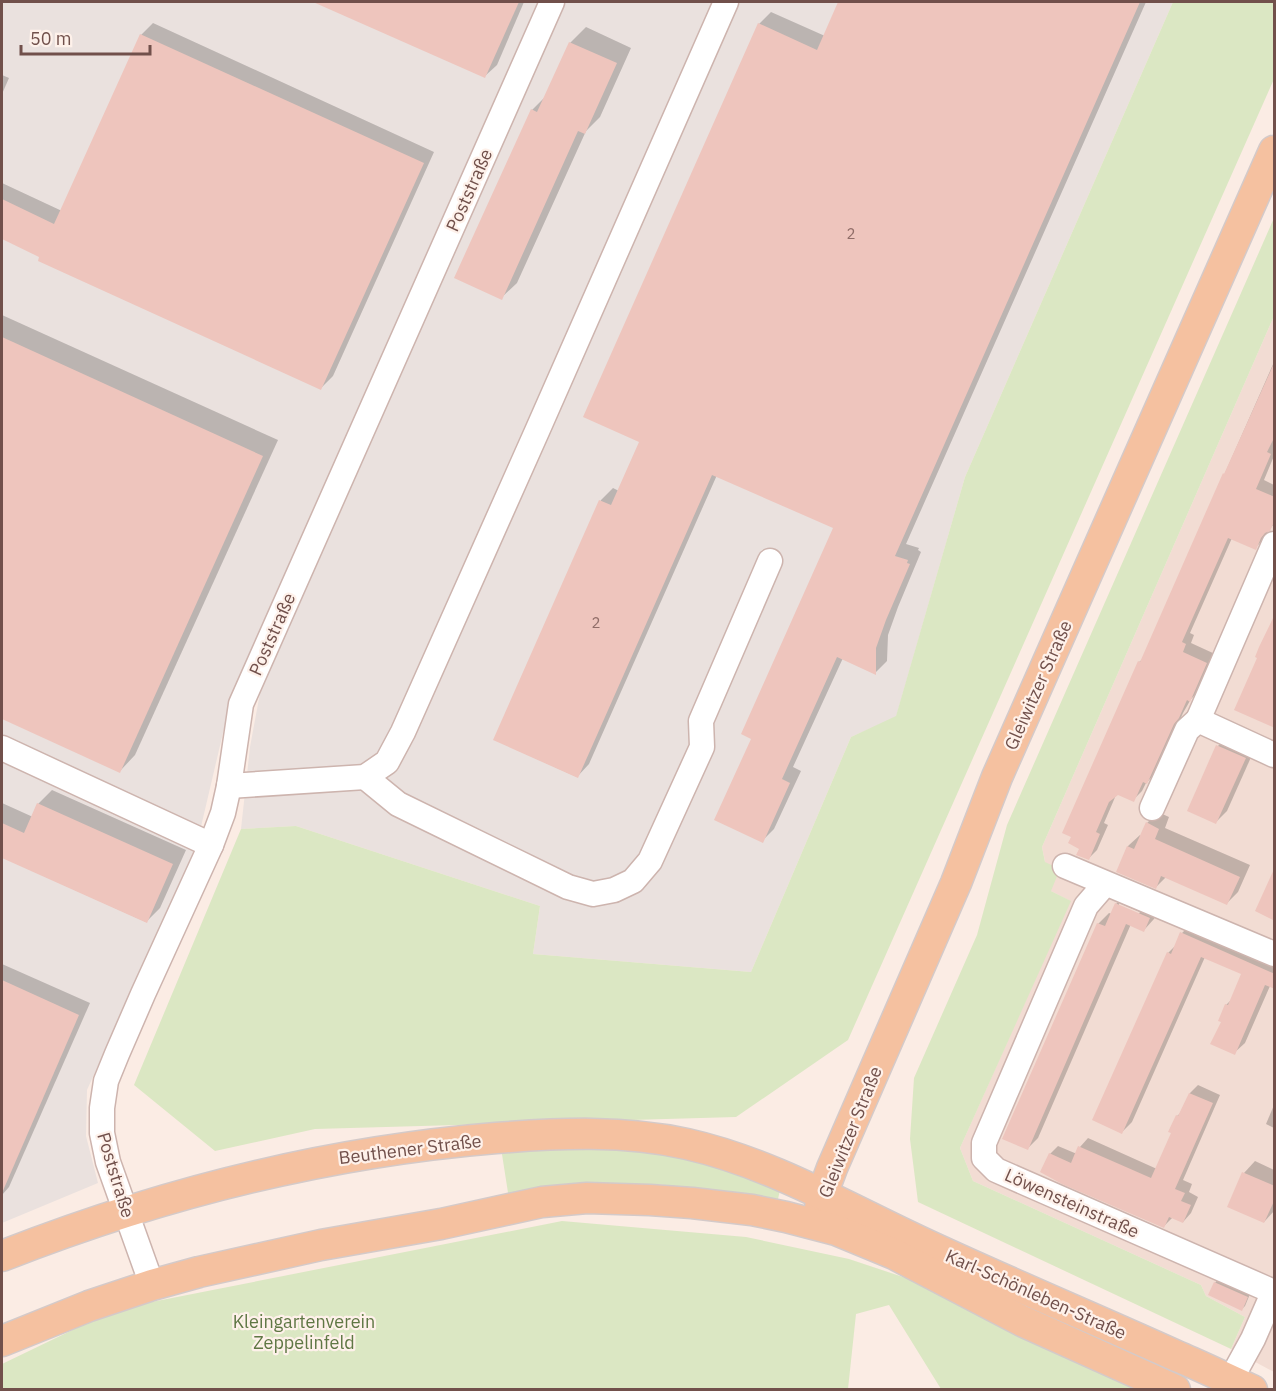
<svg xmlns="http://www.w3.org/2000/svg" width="1276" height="1391" viewBox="0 0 1276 1391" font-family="'IBM Plex Sans',sans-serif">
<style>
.residential{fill:#f2dcd3}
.industrial{fill:#eae1de}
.green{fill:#dbe7c3}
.shadow{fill:#0003;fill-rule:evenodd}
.building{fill:#eec5bd}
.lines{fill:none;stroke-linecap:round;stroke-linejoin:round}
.minor-casing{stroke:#cdb4ae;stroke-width:27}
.major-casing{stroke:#d4cac9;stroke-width:33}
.minor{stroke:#fff;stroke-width:24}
.major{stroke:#f5c1a0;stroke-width:30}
.labels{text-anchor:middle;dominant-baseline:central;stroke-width:4.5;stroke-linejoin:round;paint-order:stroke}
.number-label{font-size:15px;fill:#906d68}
.street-label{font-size:18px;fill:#71504b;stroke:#fef1ea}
.park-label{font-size:18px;fill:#5f7744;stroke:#fef1ea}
</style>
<rect width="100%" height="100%" fill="#fbece4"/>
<polygon class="residential" points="1274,316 1274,1372 1231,1349 1245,1317 1206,1296 1201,1285 973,1181 960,1148 1070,901 1051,891 1042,847"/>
<g class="industrial">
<polygon points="2,2 540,2 230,703 196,848 87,1090 86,1136 98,1183 2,1223"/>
<polygon points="563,2 1173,2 965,477 896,717 851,737 751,972 533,954 540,906 296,826 241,829 250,747 260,693"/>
</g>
<g class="green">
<polygon points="1173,2 1274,2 1274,79 848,1040 736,1117 315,1129 215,1151 134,1085 241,829 296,826 540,906 533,954 751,972 851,737 896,716 965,477"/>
<polygon points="1274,218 1274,316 1042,847 1045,862 1060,869 1051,891 1071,901 960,1148 973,1181 1201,1285 1206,1296 1245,1317 1231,1349 918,1202 910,1139 914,1078 977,935 1007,825"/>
<polygon points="501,1148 664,1149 781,1186 778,1199 657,1184 603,1188 509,1199"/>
<polygon points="562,1221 746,1237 849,1259 915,1281 1055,1352 1143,1389 941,1389 889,1305 856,1314 848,1389 2,1390 2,1364 116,1309"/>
</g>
<g class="shadow">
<polygon points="317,2 524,2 497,65 485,76"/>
<polygon points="840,2 1146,2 906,544 919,548 918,550 921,552 898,607 888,635 887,661 875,673 843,658 793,767 801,771 774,829 762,841 753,738 835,528 717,475 589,764 577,777 495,740 601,500 613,488 619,491 641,441 759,24 771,12 825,36"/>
<polygon points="153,23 434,152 333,376 321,388 2,238 2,183 62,211 141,35"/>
<polygon points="586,27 631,48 600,117 586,131 517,283 501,298 532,110 547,95 570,43"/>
<polygon points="2,75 9,78 2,94"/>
<polygon points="2,315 278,440 135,755 120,771 2,717"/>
<polygon points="1274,362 1274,456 1264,480 1274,485 1274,524 1269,530 1264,539 1255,548 1232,538 1190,633 1194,635 1191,643 1215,654 1199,691 1191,699 1183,713 1156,773 1146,783 1142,791 1133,800 1118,793 1116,795 1104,823 1108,825 1097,850 1088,859 1139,662 1143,659"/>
<polygon points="1229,734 1256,746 1227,811 1216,822 1218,746"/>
<polygon points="52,790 186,850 160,908 146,922 2,857 2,803 33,817 38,804"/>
<polygon points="1158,812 1169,817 1165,828 1250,865 1238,892 1227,903 1166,877 1156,887 1118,871 1128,846 1140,835 1141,836 1147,823"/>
<path d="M1127 893 1160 907 1154 919 1144 930 1131 924 1038 1138 1027 1149 1098 924 1109 913 1112 914 1116 904ZM1119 903 1140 912 1138 915 1119 906Z"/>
<polygon points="1192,923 1274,958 1274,988 1270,986 1245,1043 1234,1053 1223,1021 1226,1005 1232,999 1243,974 1205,957 1132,1122 1122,1132 1168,953 1177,944 1182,933"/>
<polygon points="2,964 90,1003 9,1187 2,1195"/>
<polygon points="1198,1085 1220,1095 1183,1180 1192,1184 1189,1192 1198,1197 1191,1213 1183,1222 1173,1217 1164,1226 1050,1154 1058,1146 1077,1154 1080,1147 1088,1138 1157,1169 1173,1132 1177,1116 1183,1111 1190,1093"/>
<polygon points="1274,1105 1274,1128 1266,1124"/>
<polygon points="1255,1161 1274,1170 1274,1211 1264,1222 1244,1173"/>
<polygon points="1218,1279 1250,1294 1245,1306 1242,1309 1215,1283"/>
</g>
<g class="building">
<polygon points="313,2 519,2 485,78"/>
<polygon points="838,2 1140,2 895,556 908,560 907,563 910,564 886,620 876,648 876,675 837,657 782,779 790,783 763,843 714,820 751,739 741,734 833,528 712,475 578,778 493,740 599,500 611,505 639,442 583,417 758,23 817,50"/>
<polygon points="140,34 424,163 321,390 38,261 39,257 2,239 2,199 54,224"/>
<polygon points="569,42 617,63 585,134 578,131 502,300 454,278 531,109 537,112"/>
<polygon points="2,337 263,456 120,773 2,719"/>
<polygon points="1275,361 1275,436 1267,452 1271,454 1256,489 1275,497 1275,520 1270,531 1265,533 1261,538 1256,550 1228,538 1182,642 1186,644 1183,652 1207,663 1190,702 1187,700 1179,718 1174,724 1147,784 1143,782 1134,802 1118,795 1109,802 1096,832 1100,834 1089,860 1076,855 1079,849 1068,843 1071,837 1062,833 1138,661 1140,662 1223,473 1224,474"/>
<polygon points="1275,614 1275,728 1234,710 1257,658 1255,657 1259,647"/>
<polygon points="1216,745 1246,758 1216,824 1187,811"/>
<polygon points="37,803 173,864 147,923 2,858 2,823 24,833"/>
<polygon points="1146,822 1159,829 1155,839 1240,877 1227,905 1161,876 1156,889 1116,872 1127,846 1134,849"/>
<polygon points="1275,867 1275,921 1255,911"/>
<polygon points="1115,903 1150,918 1144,932 1126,924 1028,1150 1002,1139 1097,923 1105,926"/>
<polygon points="1180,932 1275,974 1275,989 1265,985 1235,1055 1210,1044 1221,1022 1218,1021 1225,1004 1228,1005 1241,974 1201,957 1122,1134 1092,1120 1167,952 1171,954"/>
<polygon points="2,980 79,1015 2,1193"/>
<polygon points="1189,1093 1213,1103 1175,1189 1185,1193 1181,1201 1191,1205 1183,1223 1169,1217 1164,1228 1062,1184 1040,1172 1049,1153 1071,1163 1078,1146 1151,1178 1171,1133 1168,1132 1176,1115 1178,1116"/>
<polygon points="1242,1172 1275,1186 1275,1199 1264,1223 1227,1207"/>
<polygon points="1214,1282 1248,1297 1242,1311 1208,1295"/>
</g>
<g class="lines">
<g class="minor-casing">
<g id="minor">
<polyline points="1274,544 1198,720 1274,755"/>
<polyline points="2,748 211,845"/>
<polyline points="365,777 398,804 568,887 593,894 614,890 633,881 650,861 702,747 701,721 770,561"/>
<polyline points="229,786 365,777 387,762 403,732 538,429 726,2"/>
<polyline points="1152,808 1187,730 1198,720"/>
<polyline points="1065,866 1274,954"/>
<polyline points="1105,884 1086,906 984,1143 984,1158 996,1170 1274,1292"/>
<polyline points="152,1285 108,1162 102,1133 102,1108 106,1081 117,1054 143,994 211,845 223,813 229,786 241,704 552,2"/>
<polyline points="1225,1390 1253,1339 1274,1291"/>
</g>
</g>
<g class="major-casing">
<g id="major">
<polyline points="819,1215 822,1195 832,1168 956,883 997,777 1274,151"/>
<path d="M2 1256C160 1194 325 1152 496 1138 560 1133 624 1130 687 1144 771 1163 847 1208 925 1244 1009 1283 1095 1319 1179 1357 1203 1367 1227 1379 1252 1390"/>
<polyline points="2,1341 89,1306 152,1285 199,1272 321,1245 441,1224 542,1202 587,1198 650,1200 692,1203 752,1210 786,1217 836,1230 894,1254 1022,1321 1175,1390"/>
</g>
</g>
<use href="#minor" class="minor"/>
<use href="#major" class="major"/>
</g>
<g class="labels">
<g class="number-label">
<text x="851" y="233">2</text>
<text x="596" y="622">2</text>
</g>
<g class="street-label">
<text transform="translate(469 190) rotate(-66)">Poststraße</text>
<text transform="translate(272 634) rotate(-66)">Poststraße</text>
<text transform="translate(1038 685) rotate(-66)">Gleiwitzer Straße</text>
<text transform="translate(850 1132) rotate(-68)">Gleiwitzer Straße</text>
<text transform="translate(410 1149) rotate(-7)">Beuthener Straße</text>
<text transform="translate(116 1175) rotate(73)">Poststraße</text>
<text transform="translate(1072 1203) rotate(24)">Löwensteinstraße</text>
<text transform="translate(1036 1294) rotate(24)">Karl-Schönleben-Straße</text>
</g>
<g class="park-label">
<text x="304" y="1321">Kleingartenverein<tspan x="304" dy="21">Zeppelinfeld</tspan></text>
</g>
</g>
<rect width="1276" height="1391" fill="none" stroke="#71504b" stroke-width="6"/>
<path d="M21 45v9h129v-9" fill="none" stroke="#71504b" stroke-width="3"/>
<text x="30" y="45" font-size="18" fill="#71504b" stroke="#fef1ea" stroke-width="4.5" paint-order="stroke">50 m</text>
</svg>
